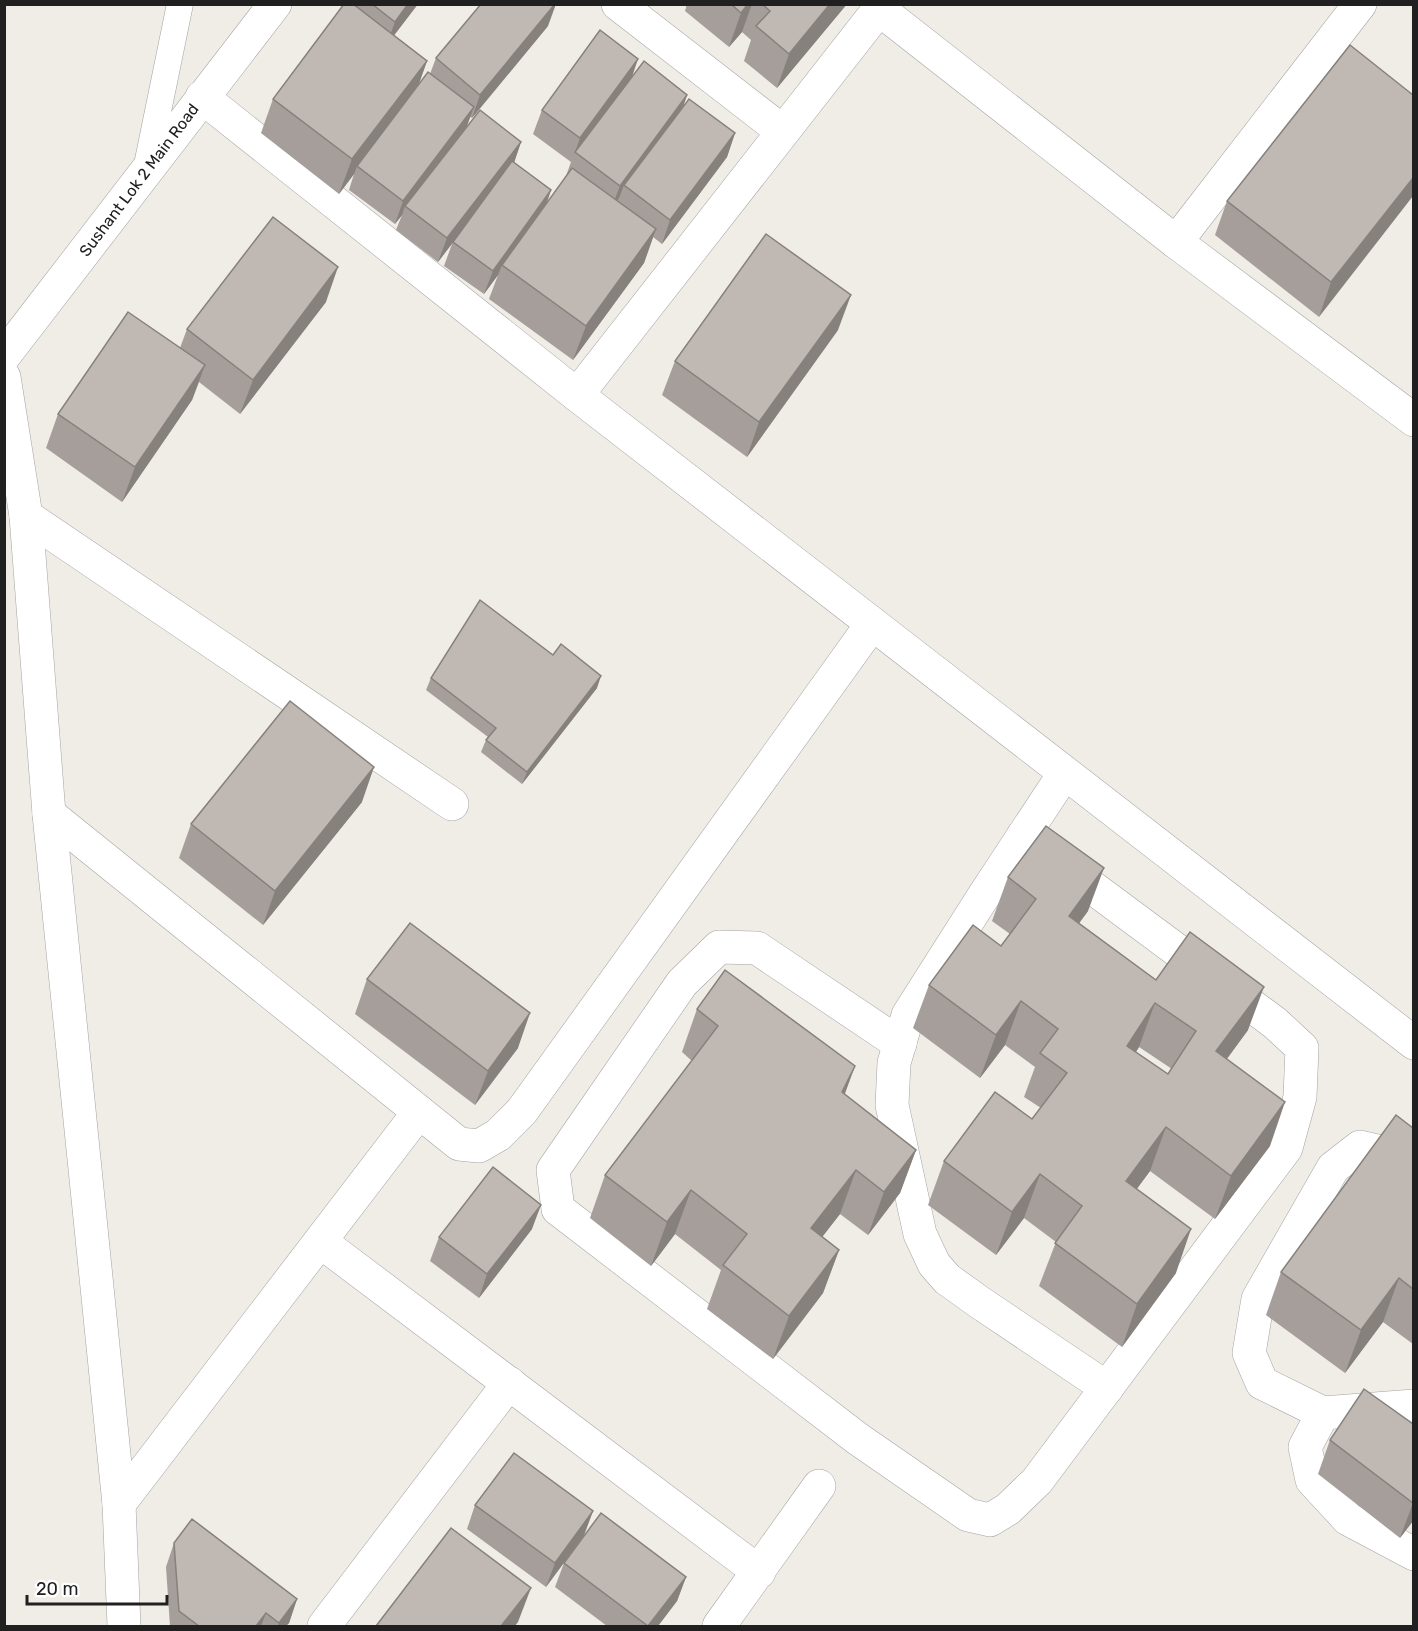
<svg xmlns="http://www.w3.org/2000/svg" width="1418" height="1631" viewBox="0 0 1418 1631" font-family="Rubik,sans-serif">
<style>
.lines{fill:none;stroke-linecap:round;stroke-linejoin:round}
.service-casing{stroke:#a4a4a4;stroke-width:27}
.minor-casing{stroke:#a4a4a4;stroke-width:34}
.tertiary-casing{stroke:#a4a4a4;stroke-width:34}
.service{stroke:#fff;stroke-width:26}
.minor{stroke:#fff;stroke-width:33}
.tertiary{stroke:#fff;stroke-width:33}
.wall{fill:#a59e9a;fill-rule:evenodd}
.shaded-wall{fill:#86817d}
.building{fill:#c0b8b3;stroke:#86817d;stroke-width:1.5;fill-rule:evenodd}
.labels{text-anchor:middle;dominant-baseline:central;stroke-width:5;stroke-linejoin:round;paint-order:stroke}
.street-label{font-size:16px;fill:#202020;stroke:#fff}
</style>
<rect width="100%" height="100%" fill="#f0ece6"/>
<g class="lines">
<g class="service-casing">
<polyline id="service" points="146,170 180,4"/>
</g>
<g class="minor-casing">
<g id="minor">
<polyline points="618,4 782,131"/>
<polyline points="879,9 1176,242 1414,420"/>
<polyline points="202,97 577,395 1414,1043"/>
<polyline points="1176,242 1360,4"/>
<polyline points="4,377 26,516 49,814 119,1504 124,1626"/>
<polyline points="577,395 883,4"/>
<polyline points="26,516 452,804"/>
<polyline points="1064,774 983,897 908,1015 894,1063 892,1105 920,1234 934,1264 947,1279 979,1302 1107,1388"/>
<polyline points="49,814 459,1144 479,1146 498,1135 522,1111 872,624"/>
<polyline points="900,1044 757,948 719,947 682,983 553,1170 558,1209 858,1439 968,1515 990,1520 1008,1509 1037,1481 1286,1148 1300,1097 1302,1048 1275,1023 1023,836"/>
<polyline points="1414,1161 1408,1158 1360,1147 1333,1168 1258,1299 1249,1353 1262,1383 1323,1413 1305,1447 1312,1480 1348,1519 1414,1554"/>
<polyline points="321,1242 759,1572"/>
<polyline points="1323,1413 1414,1406"/>
<polyline points="119,1504 419,1112"/>
<polyline points="324,1626 509,1383"/>
<polyline points="719,1626 819,1486"/>
</g>
</g>
<g class="tertiary-casing">
<polyline id="tertiary" points="4,356 275,4"/>
</g>
<use href="#service" class="service"/>
<use href="#minor" class="minor"/>
<use href="#tertiary" class="tertiary"/>
</g>
<g class="wall">
<polygon points="344,4 418,4 394,35 427,61 418,86 430,74 436,58 548,26 472,118 470,117 467,126 521,142 514,162 551,190 547,203 566,176 571,162 533,134 542,110 632,77 687,95 683,107 735,133 727,157 662,244 653,237 644,263 573,360 489,299 498,275 484,294 444,266 452,244 438,262 396,230 402,215 395,224 349,190 354,174 339,194 261,133 273,99"/>
<polygon points="687,4 847,4 777,88 744,61 751,40 742,32 729,47 685,11"/>
<polygon points="1413,95 1319,317 1215,235 1227,201"/>
<polygon points="326,302 240,414 199,382 192,400 122,502 46,448 58,414 180,348 187,329"/>
<polygon points="838,330 747,457 662,395 675,361"/>
<polygon points="431,678 597,688 522,784 481,752 486,740 488,737 426,690"/>
<polygon points="362,802 263,925 179,858 191,824"/>
<path d="M1008 877 1088 911 1079 923 1156 980 1248 1030 1227 1059 1270 1146 1215 1219 1150 1171 1137 1189 1176 1273 1122 1347 1039 1286 1056 1242 1024 1218 996 1255 928 1205 944 1161 1032 1119 1041 1108 1024 1097 1035 1067 1005 1045 980 1078 913 1028 929 985 1001 946 1010 934 992 921ZM1139 1047 1172 1069 1168 1074 1136 1052Z"/>
<polygon points="367,979 518,1048 475,1105 355,1014"/>
<polygon points="697,1009 845,1095 916,1150 900,1193 868,1235 840,1214 822,1237 839,1250 823,1293 773,1359 707,1309 721,1270 675,1234 651,1266 590,1218 605,1175 692,1061 682,1052"/>
<polygon points="1413,1128 1413,1344 1383,1322 1345,1373 1266,1315 1281,1272"/>
<polygon points="532,1229 479,1298 430,1261 439,1237"/>
<polygon points="1413,1424 1413,1521 1400,1538 1318,1474 1330,1440"/>
<polygon points="475,1505 593,1511 584,1535 686,1577 677,1601 658,1626 607,1626 555,1587 564,1563 546,1587 467,1529"/>
<polygon points="174,1543 297,1599 289,1623 286,1626 170,1626 166,1567"/>
</g>
<g class="shaded-wall">
<polygon points="408,4 418,4 386,46 395,22"/>
<polygon points="555,4 556,4 548,26 472,118 480,95"/>
<polygon points="748,4 752,4 742,32 729,47 741,13"/>
<polygon points="830,4 847,4 777,88 789,54"/>
<polygon points="638,59 630,83 575,152 580,138"/>
<polygon points="427,61 415,95 357,166 354,174 339,194 352,159"/>
<polygon points="687,95 679,119 624,185 619,198 611,209 620,186"/>
<polygon points="474,107 465,131 405,206 402,215 395,224 403,201"/>
<polygon points="735,133 727,157 662,244 670,220"/>
<polygon points="521,142 513,166 453,242 438,262 447,238"/>
<polygon points="1413,178 1413,196 1319,317 1331,282"/>
<polygon points="551,190 543,213 502,265 498,275 484,294 493,271"/>
<polygon points="656,229 644,263 573,360 586,326"/>
<polygon points="338,267 326,302 240,414 253,380"/>
<polygon points="851,295 838,330 747,457 759,422"/>
<polygon points="205,365 192,400 122,502 135,467"/>
<polygon points="601,676 597,688 522,784 527,772"/>
<polygon points="374,767 362,802 263,925 275,891"/>
<polygon points="1104,868 1088,911 1053,959 1069,916"/>
<polygon points="1264,987 1248,1030 1200,1095 1216,1051"/>
<polygon points="1021,1001 1005,1045 980,1078 996,1035"/>
<polygon points="1155,1003 1139,1047 1111,1090 1127,1046"/>
<polygon points="530,1013 518,1048 475,1105 488,1071"/>
<polygon points="855,1066 839,1110 842,1092"/>
<polygon points="1285,1102 1270,1146 1215,1219 1231,1176"/>
<polygon points="1166,1127 1150,1171 1110,1224 1126,1181"/>
<polygon points="916,1150 900,1193 868,1235 884,1192"/>
<polygon points="856,1170 840,1214 795,1272 811,1228"/>
<polygon points="1040,1174 1024,1218 996,1255 1012,1212"/>
<polygon points="691,1190 675,1234 651,1266 667,1222"/>
<polygon points="541,1205 532,1229 479,1298 487,1274"/>
<polygon points="1191,1229 1176,1273 1122,1347 1137,1304"/>
<polygon points="839,1250 823,1293 773,1359 789,1316"/>
<polygon points="1399,1278 1383,1322 1345,1373 1361,1330"/>
<polygon points="1413,1503 1413,1521 1400,1538"/>
<polygon points="593,1511 584,1535 546,1587 555,1563"/>
<polygon points="686,1577 677,1601 658,1626 648,1626"/>
<polygon points="531,1588 518,1622 515,1626 501,1626"/>
<polygon points="297,1599 289,1623 286,1626 278,1626 279,1623"/>
<polygon points="266,1613 261,1626 256,1626"/>
</g>
<g class="building">
<polygon points="344,4 353,4 427,61 352,159 273,99"/>
<polygon points="372,4 408,4 395,22"/>
<polygon points="481,4 555,4 480,95 436,58"/>
<polygon points="731,4 748,4 741,13"/>
<polygon points="762,4 830,4 789,54 756,26 770,11"/>
<polygon points="600,30 638,59 580,138 542,110"/>
<polygon points="1350,45 1413,95 1413,178 1331,282 1227,201"/>
<polygon points="644,61 687,95 620,186 575,152"/>
<polygon points="428,72 474,107 403,201 357,166"/>
<polygon points="689,99 735,133 670,220 624,185"/>
<polygon points="480,110 521,142 447,238 405,206"/>
<polygon points="512,161 551,190 493,271 453,242"/>
<polygon points="572,168 656,229 586,326 502,265"/>
<polygon points="273,217 338,267 253,380 187,329"/>
<polygon points="766,234 851,295 759,422 675,361"/>
<polygon points="128,312 205,365 135,467 58,414"/>
<polygon points="480,600 553,655 561,644 601,676 527,772 486,740 496,728 431,678"/>
<polygon points="290,701 374,767 275,891 191,824"/>
<path d="M1046 826 1104 868 1069 916 1156 980 1190 932 1264 987 1216 1051 1285 1102 1231 1176 1166 1127 1126 1181 1191 1229 1137 1304 1055 1243 1082 1206 1040 1174 1012 1212 944 1161 995 1092 1032 1119 1067 1073 1040 1053 1058 1029 1021 1001 996 1035 929 985 973 925 1001 946 1036 899 1008 877ZM1155 1003 1196 1031 1168 1074 1127 1046Z"/>
<polygon points="410,923 530,1013 488,1071 367,979"/>
<polygon points="725,970 855,1066 842,1092 916,1150 884,1192 856,1170 811,1228 839,1250 789,1316 723,1265 747,1234 691,1190 667,1222 605,1175 718,1026 697,1009"/>
<polygon points="1396,1115 1413,1128 1413,1289 1399,1278 1361,1330 1281,1272"/>
<polygon points="493,1167 541,1205 487,1274 439,1237"/>
<polygon points="1364,1389 1413,1424 1413,1503 1330,1440"/>
<polygon points="514,1453 593,1511 555,1563 475,1505"/>
<polygon points="601,1513 686,1577 648,1626 564,1563"/>
<polygon points="192,1519 297,1599 279,1623 266,1613 256,1626 199,1626 179,1611 174,1543"/>
<polygon points="451,1528 531,1588 501,1626 376,1626"/>
</g>
<g class="labels">
<g class="street-label">
<text transform="translate(139 180) rotate(-53)">Sushant Lok 2 Main Road</text>
</g>
</g>
<rect width="1418" height="1631" fill="none" stroke="#202020" stroke-width="12"/>
<path d="M27 1595v9h140v-9" fill="none" stroke="#202020" stroke-width="3"/>
<text x="36" y="1595" font-size="18" fill="#202020" stroke="#ffffff" stroke-width="4.5" paint-order="stroke">20 m</text>
</svg>
